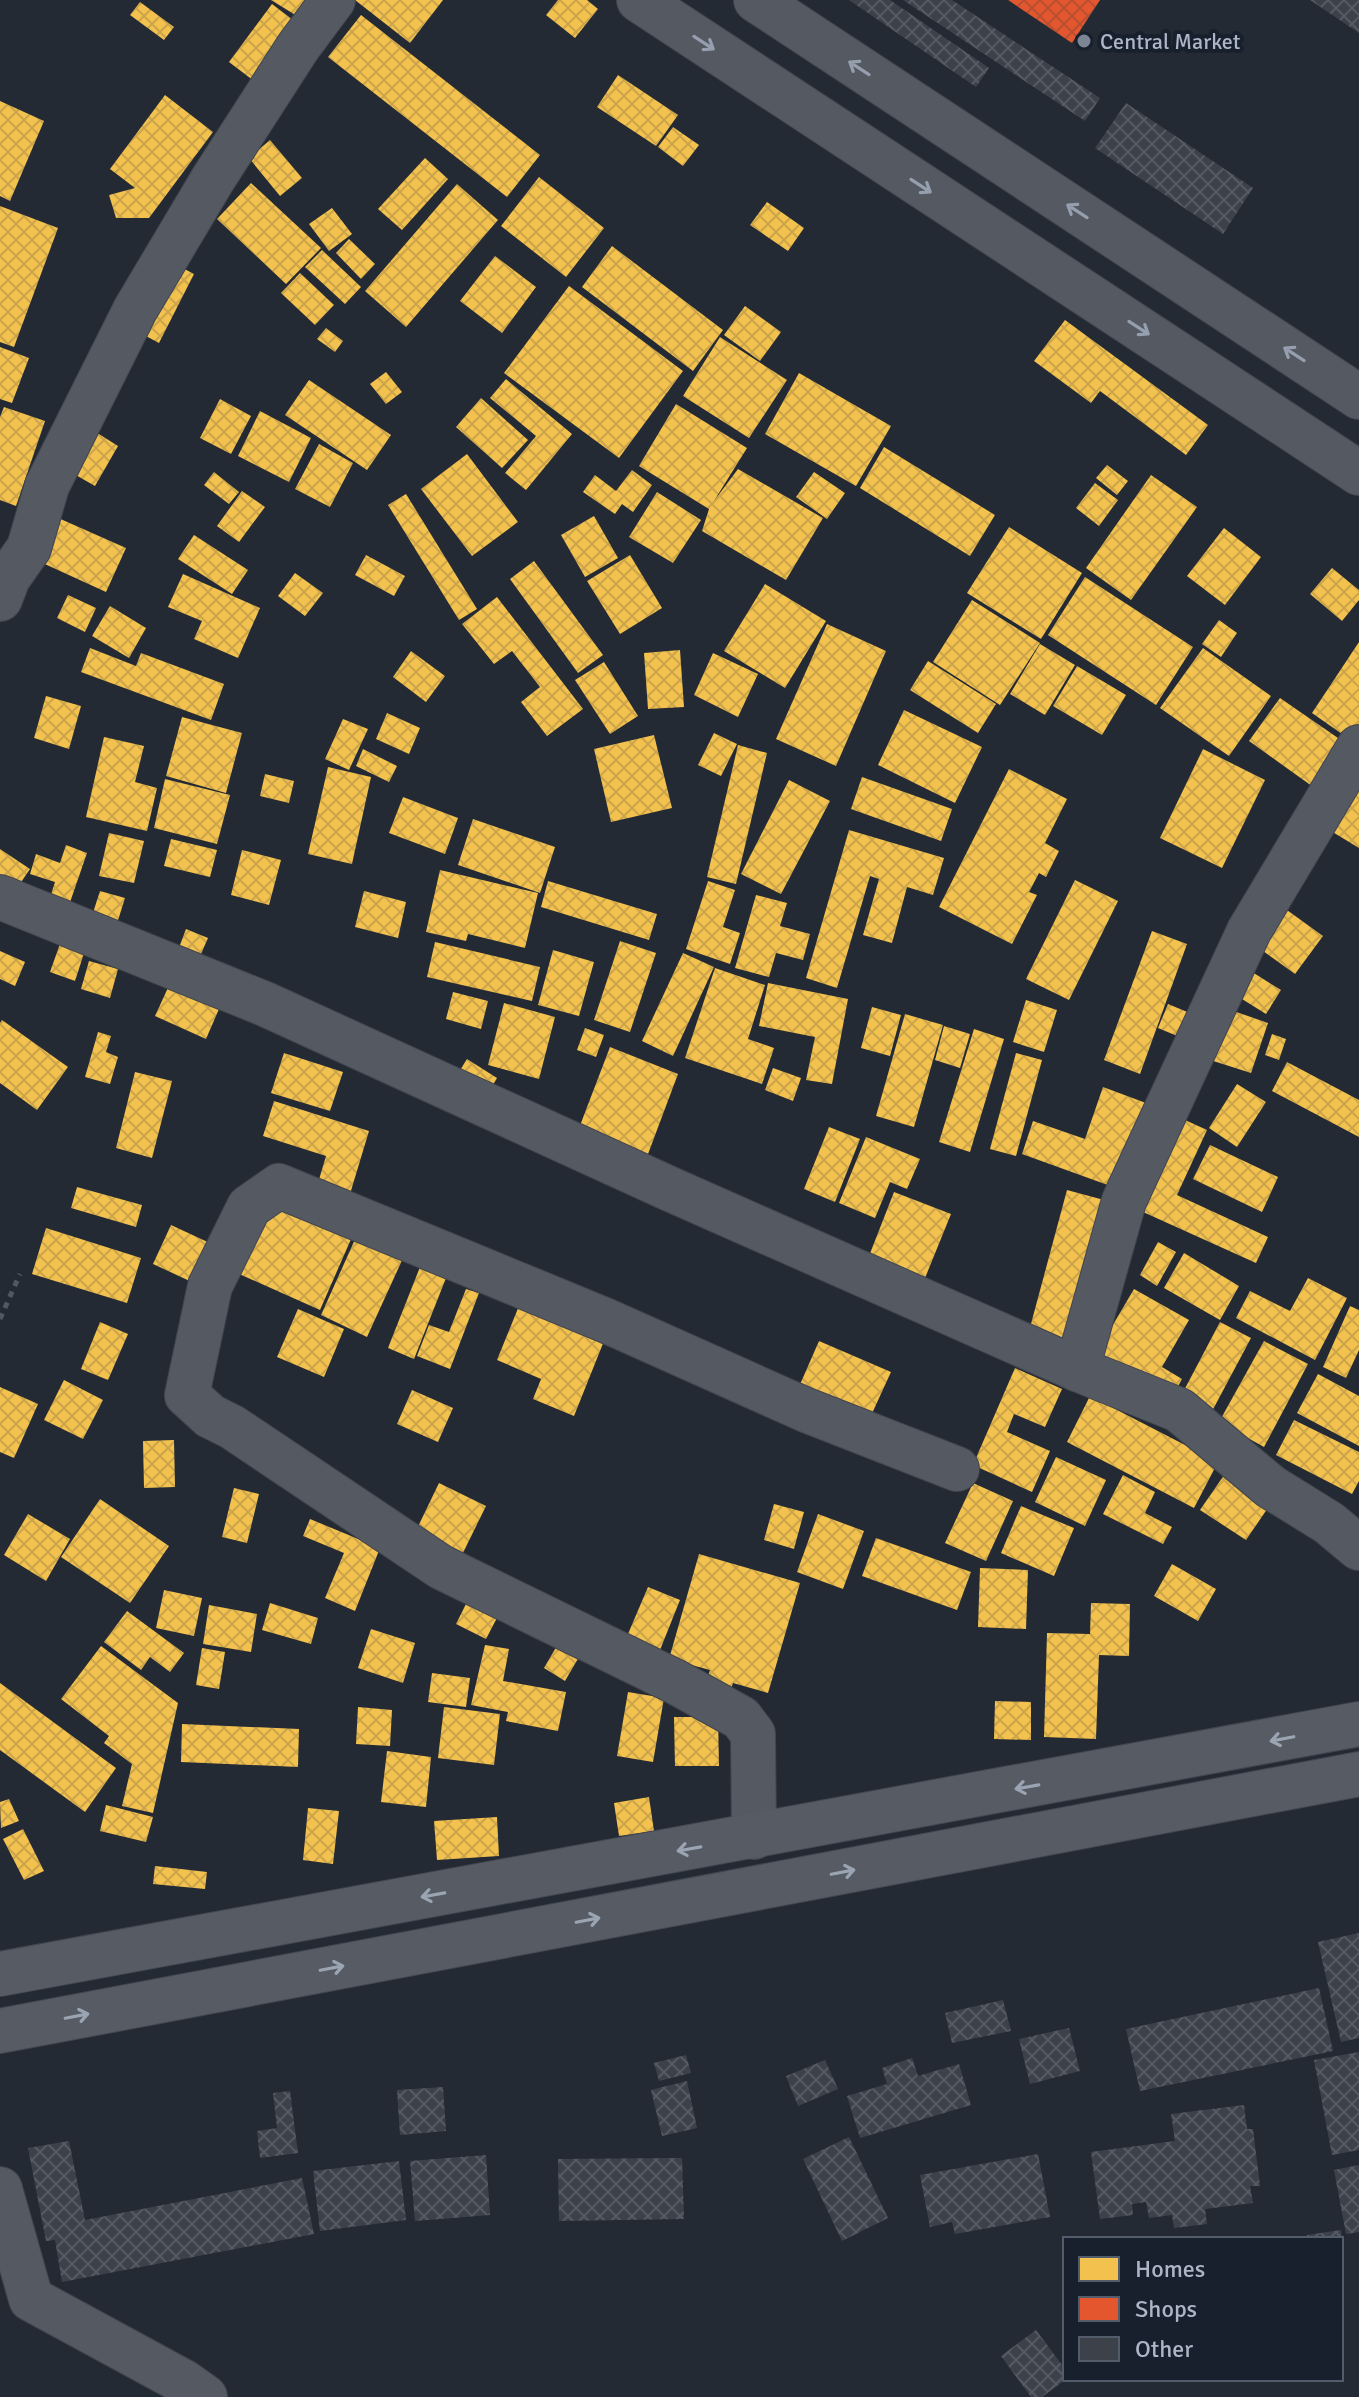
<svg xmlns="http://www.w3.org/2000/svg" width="1359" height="2397" viewBox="0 0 1359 2397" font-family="Signika,sans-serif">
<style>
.homes{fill:url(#homes-cross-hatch)}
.shops{fill:url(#shops-cross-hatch)}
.building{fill:url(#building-cross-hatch)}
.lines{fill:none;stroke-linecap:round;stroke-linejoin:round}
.minor-casing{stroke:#41454d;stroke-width:46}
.major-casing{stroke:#414750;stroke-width:46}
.path{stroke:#52585f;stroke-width:5;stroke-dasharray:6 6;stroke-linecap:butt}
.minor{stroke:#545962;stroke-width:44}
.major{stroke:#565b64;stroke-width:44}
.oneway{stroke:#969fae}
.oneway2{stroke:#9ba4b3}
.poi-dot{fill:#7c8594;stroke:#18202e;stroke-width:3}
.labels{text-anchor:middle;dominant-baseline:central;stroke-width:8;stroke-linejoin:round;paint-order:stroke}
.poi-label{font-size:22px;fill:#acb6c7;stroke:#18202e;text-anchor:start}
</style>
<defs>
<pattern id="homes-cross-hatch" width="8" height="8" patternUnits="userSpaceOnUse" patternTransform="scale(2)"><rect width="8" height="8" fill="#f2c14e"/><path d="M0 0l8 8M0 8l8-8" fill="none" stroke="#cca54a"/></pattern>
<pattern id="shops-cross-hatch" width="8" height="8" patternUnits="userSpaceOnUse" patternTransform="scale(2)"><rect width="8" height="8" fill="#e4572e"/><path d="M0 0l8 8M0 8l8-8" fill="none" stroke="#b84f32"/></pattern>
<pattern id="building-cross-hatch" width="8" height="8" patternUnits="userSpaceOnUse" patternTransform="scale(2)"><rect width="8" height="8" fill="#3c414a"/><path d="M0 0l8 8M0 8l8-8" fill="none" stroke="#565a63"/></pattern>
</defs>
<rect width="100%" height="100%" fill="#242a34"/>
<g class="homes">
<polygon points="271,0 307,0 297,16"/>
<polygon points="355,0 443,0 410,43"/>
<polygon points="558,0 587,0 598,9 575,38 546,15"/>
<polygon points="140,2 174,27 164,40 130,15"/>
<polygon points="272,4 297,23 254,81 229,62"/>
<polygon points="361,15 540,155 507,197 328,57"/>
<polygon points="618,75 678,115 656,146 597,107"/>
<polygon points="165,95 213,132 149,218 116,218 109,195 135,188 110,169"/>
<polygon points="0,101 44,121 10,201 0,196"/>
<polygon points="673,127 699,145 683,166 658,147"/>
<polygon points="270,140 302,178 280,196 249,158"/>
<polygon points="425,158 448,179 402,230 378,209"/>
<polygon points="539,177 604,228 566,277 501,226"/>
<polygon points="251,183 321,248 286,284 217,219"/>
<polygon points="457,184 498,220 406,327 365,291"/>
<polygon points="767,202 804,228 788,251 750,225"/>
<polygon points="0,206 58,228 14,347 0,342"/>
<polygon points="332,208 352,234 329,251 309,224"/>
<polygon points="349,239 375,264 361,279 336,253"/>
<polygon points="612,246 723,330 693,371 582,287"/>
<polygon points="322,250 361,287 345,304 305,267"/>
<polygon points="495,256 536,287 502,333 460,301"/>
<polygon points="177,265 194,274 159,343 142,334"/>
<polygon points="300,273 334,305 315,325 281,293"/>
<polygon points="569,286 683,371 619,458 504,373"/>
<polygon points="745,306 781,332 760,361 724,335"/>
<polygon points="1065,320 1208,425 1186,455 1100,391 1091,403 1034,361"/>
<polygon points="326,328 343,341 335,352 317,339"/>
<polygon points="720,337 787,380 749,438 683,396"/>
<polygon points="0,347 29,358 12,403 0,399"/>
<polygon points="386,372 402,392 386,404 370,384"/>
<polygon points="799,373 891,426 856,486 765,434"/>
<polygon points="506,379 572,434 526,490 505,473 536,436 490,398"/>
<polygon points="309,380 391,435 367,470 285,415"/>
<polygon points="481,398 528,440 502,468 456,427"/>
<polygon points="220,399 251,416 231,454 200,438"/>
<polygon points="676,404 747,448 714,501 738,469 823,518 786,580 702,531 709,509 639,466"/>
<polygon points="4,407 45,421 16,506 0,500 0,417"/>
<polygon points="260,411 311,438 289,482 238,456"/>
<polygon points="91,429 118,446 95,486 67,470"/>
<polygon points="319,444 353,463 330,507 295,489"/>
<polygon points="884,447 995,515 970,556 860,488"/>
<polygon points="467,454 518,522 472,556 421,489"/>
<polygon points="1107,465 1128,481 1117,495 1096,478"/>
<polygon points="632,470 652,485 633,512 622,504 615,514 583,492 595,475 616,491"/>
<polygon points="214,472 239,492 229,504 204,485"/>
<polygon points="814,472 845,493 827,519 796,497"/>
<polygon points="1151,475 1197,507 1131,600 1086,568"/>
<polygon points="1095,483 1118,500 1099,526 1076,508"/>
<polygon points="242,491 265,507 239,542 217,526"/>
<polygon points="657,492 701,520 673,563 629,537"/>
<polygon points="406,494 477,609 459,620 388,505"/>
<polygon points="594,516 618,558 585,577 561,535"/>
<polygon points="56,517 126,548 106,592 36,560"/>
<polygon points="1009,527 1082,573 1041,639 967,593"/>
<polygon points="1224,528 1261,557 1225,605 1187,576"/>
<polygon points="194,535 248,570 232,594 178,559"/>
<polygon points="366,555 405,576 394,596 355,575"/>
<polygon points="630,555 662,608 620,634 587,581"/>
<polygon points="534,561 603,655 578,673 510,579"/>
<polygon points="1332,568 1359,590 1359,600 1342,621 1310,594"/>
<polygon points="295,573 323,593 305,616 278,596"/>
<polygon points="183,574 260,608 238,658 194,639 202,621 168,607"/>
<polygon points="1085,577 1193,647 1156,705 1048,635"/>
<polygon points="765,584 826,621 785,688 724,651"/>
<polygon points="68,595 96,608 85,632 57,618"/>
<polygon points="497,597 583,709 547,736 521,702 540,687 512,651 494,664 462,624"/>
<polygon points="972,600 1040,643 1000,705 933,662"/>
<polygon points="110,606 146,628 129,658 92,636"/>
<polygon points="1219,620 1237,633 1221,657 1202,644"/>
<polygon points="827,624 886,651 836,766 776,739"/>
<polygon points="1359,642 1359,730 1352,741 1312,713"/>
<polygon points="1040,644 1075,665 1045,715 1010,694"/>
<polygon points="90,648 136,666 141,653 224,684 211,720 81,672"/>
<polygon points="1203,648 1271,696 1229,756 1160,708"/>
<polygon points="680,650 684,707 648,709 644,653"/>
<polygon points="411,651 445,676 426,702 393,677"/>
<polygon points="713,653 758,674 738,717 694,695"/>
<polygon points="928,661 996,704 978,733 910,690"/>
<polygon points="604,662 638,716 610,734 575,680"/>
<polygon points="1077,666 1126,695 1102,735 1053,706"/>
<polygon points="46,696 81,706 69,749 34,738"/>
<polygon points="1280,698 1354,749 1323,794 1249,741"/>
<polygon points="904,710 982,747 955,803 878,765"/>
<polygon points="387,713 420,728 409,754 376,739"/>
<polygon points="182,717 242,733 226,793 166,776"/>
<polygon points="343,719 368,729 349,770 325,759"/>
<polygon points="714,733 737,744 721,776 698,765"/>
<polygon points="654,735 672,808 611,822 594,749"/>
<polygon points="104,737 144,746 135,782 157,788 147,831 86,817"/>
<polygon points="738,745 767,753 736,884 707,877"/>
<polygon points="363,749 397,766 389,782 356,766"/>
<polygon points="1203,749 1265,780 1222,868 1160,838"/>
<polygon points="328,767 371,777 352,864 308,854"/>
<polygon points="1009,769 1067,799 1045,843 1059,851 1046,877 1039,873 1029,892 1037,895 1012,944 939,907"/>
<polygon points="265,774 294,781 289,803 260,796"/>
<polygon points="1359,775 1359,848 1326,828"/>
<polygon points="862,777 952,809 941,841 851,809"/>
<polygon points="165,779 230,795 217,844 154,828"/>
<polygon points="789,780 830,801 781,894 741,874"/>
<polygon points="403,797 458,818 445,854 389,833"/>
<polygon points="473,819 555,847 540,893 458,865"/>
<polygon points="849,830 944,858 933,895 907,887 892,943 863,935 879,879 870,876 837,988 806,978"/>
<polygon points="109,833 144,841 134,883 99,876"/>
<polygon points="171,839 217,850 210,877 164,866"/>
<polygon points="66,845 87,853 67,911 48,904 55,882 30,874 36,854 60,863"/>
<polygon points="0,849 30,869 15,891 0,881"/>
<polygon points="242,850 281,860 269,905 231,895"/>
<polygon points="440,870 538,893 525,948 468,934 466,941 426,932"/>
<polygon points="1075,880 1118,901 1069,1000 1026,979"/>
<polygon points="548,881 657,914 649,940 541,907"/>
<polygon points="708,881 735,890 723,927 740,933 730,964 686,949"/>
<polygon points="100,891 125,898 115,930 90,922"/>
<polygon points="364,891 406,902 398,938 355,927"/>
<polygon points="756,895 787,903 780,926 810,934 803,960 776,953 769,977 735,968"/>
<polygon points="1280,905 1323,936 1295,974 1252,943"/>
<polygon points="186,929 208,938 198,961 177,953"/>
<polygon points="1152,931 1187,944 1140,1074 1104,1060"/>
<polygon points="61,941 85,950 75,981 50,972"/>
<polygon points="620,941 656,953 630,1032 594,1020"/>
<polygon points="435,942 540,967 532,1001 427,977"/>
<polygon points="553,950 594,962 579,1016 538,1005"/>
<polygon points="0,951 25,962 15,986 0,979"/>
<polygon points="683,953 714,967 673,1056 642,1041"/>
<polygon points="89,961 118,969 110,998 81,989"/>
<polygon points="715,968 765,985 748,1039 774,1048 762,1084 685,1058"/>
<polygon points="1249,970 1281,990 1266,1014 1234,994"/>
<polygon points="172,979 222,1002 206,1039 155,1016"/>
<polygon points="768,983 848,999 832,1084 806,1080 815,1037 759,1026"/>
<polygon points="453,992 488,1001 481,1029 446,1019"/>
<polygon points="1026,1000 1057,1010 1044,1052 1013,1042"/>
<polygon points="504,1003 555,1017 539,1079 488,1065"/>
<polygon points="1168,1004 1197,1016 1187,1040 1158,1028"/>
<polygon points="872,1007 901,1015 890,1056 861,1048"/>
<polygon points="1225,1008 1268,1023 1251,1073 1207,1059"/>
<polygon points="905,1014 943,1025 914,1127 876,1116"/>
<polygon points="2,1020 68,1067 37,1110 0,1083 0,1023"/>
<polygon points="944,1026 970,1034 960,1068 935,1060"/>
<polygon points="585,1028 604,1035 596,1057 577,1050"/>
<polygon points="974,1029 1004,1039 970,1152 939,1142"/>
<polygon points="98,1032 111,1036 106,1052 118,1057 110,1084 85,1077"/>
<polygon points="1272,1034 1286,1039 1279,1060 1265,1055"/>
<polygon points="610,1047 678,1074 645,1162 576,1136"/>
<polygon points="284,1053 343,1072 330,1111 271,1093"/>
<polygon points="1016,1053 1042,1060 1016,1156 990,1149"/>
<polygon points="467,1059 497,1078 484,1100 454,1080"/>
<polygon points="1287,1062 1359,1100 1359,1137 1272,1091"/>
<polygon points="773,1068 801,1078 793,1101 765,1090"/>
<polygon points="135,1072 172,1081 152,1158 116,1148"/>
<polygon points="1237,1084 1266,1102 1237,1147 1209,1128"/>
<polygon points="1103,1087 1146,1103 1116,1188 1022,1154 1033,1121 1085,1139"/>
<polygon points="274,1101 369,1131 347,1204 315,1193 326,1156 263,1136"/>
<polygon points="1174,1115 1207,1130 1177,1195 1268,1237 1256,1263 1132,1207"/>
<polygon points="829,1127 860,1139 835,1202 804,1189"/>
<polygon points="866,1137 920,1159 907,1189 890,1182 875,1218 839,1203"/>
<polygon points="1210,1145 1278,1177 1262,1212 1193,1179"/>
<polygon points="77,1187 142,1205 136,1227 71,1208"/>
<polygon points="1067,1190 1104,1200 1066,1346 1028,1335"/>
<polygon points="894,1192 951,1214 925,1278 869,1256"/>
<polygon points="272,1194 355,1230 320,1310 237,1273"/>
<polygon points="171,1225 212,1244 194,1283 153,1264"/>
<polygon points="46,1228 141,1258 127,1303 32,1274"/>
<polygon points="357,1235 404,1256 367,1337 321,1315"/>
<polygon points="1158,1242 1176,1252 1157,1286 1140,1275"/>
<polygon points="1184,1253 1239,1286 1220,1320 1164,1288"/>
<polygon points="422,1262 448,1273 414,1359 388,1348"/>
<polygon points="1308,1278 1347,1298 1315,1360 1236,1318 1250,1291 1290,1311"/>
<polygon points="466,1289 479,1293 450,1369 417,1356 429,1325 449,1332"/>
<polygon points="1134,1289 1189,1320 1162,1367 1182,1379 1170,1401 1094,1357"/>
<polygon points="521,1301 606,1336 574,1416 533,1399 541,1379 497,1360"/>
<polygon points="1350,1306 1359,1310 1359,1350 1346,1378 1323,1367"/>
<polygon points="298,1309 344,1329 324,1377 277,1357"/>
<polygon points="100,1322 128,1334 108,1380 81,1369"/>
<polygon points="1220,1322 1251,1338 1210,1415 1180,1398"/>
<polygon points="819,1341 891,1372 869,1420 798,1389"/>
<polygon points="1264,1341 1308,1364 1264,1447 1219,1422"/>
<polygon points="1015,1368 1062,1389 1045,1427 1014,1414 1007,1432 1050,1451 1032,1492 973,1465"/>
<polygon points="1318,1374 1359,1396 1359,1446 1297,1413"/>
<polygon points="64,1380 103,1400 83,1439 44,1420"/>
<polygon points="0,1387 38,1404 14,1458 0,1452"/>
<polygon points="412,1390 453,1408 438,1442 397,1424"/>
<polygon points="1090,1396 1218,1462 1194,1508 1067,1442"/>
<polygon points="1294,1420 1359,1452 1359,1481 1352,1494 1276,1455"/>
<polygon points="174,1440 175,1487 144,1488 143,1441"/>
<polygon points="1056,1457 1106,1480 1085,1526 1035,1502"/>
<polygon points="1229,1468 1274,1499 1246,1540 1200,1510"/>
<polygon points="1123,1475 1155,1492 1145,1513 1172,1527 1163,1544 1103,1514"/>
<polygon points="439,1483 486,1506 458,1563 412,1539"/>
<polygon points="973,1483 1013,1501 986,1561 945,1543"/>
<polygon points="234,1488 259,1494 247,1543 222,1537"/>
<polygon points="100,1499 169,1546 130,1603 61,1557"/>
<polygon points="774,1504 804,1512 794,1549 764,1540"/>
<polygon points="1021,1506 1074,1528 1054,1576 1001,1553"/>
<polygon points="28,1514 70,1539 46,1581 4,1555"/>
<polygon points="818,1514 864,1531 843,1589 797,1572"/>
<polygon points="310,1519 380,1548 355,1611 325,1598 344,1553 303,1536"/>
<polygon points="876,1538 971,1572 957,1610 862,1576"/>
<polygon points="699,1554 800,1583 768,1693 733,1683 730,1692 705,1685 710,1670 669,1659"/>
<polygon points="1172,1564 1216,1589 1198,1621 1154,1596"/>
<polygon points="980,1568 1028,1570 1026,1629 978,1627"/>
<polygon points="648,1587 680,1600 658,1655 625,1641"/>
<polygon points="164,1590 202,1598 194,1636 156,1628"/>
<polygon points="469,1598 499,1614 486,1639 456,1624"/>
<polygon points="270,1603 318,1618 311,1644 262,1630"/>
<polygon points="1091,1603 1130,1604 1129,1656 1099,1655 1096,1739 1044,1737 1047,1633 1090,1634"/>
<polygon points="209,1605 257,1614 251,1652 203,1644"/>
<polygon points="127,1611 184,1653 170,1672 150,1657 141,1670 104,1642"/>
<polygon points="371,1629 415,1643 403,1683 358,1668"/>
<polygon points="558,1644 579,1657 565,1681 544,1668"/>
<polygon points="485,1645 509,1649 503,1681 566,1692 558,1731 506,1721 508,1712 471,1705"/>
<polygon points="101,1646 178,1703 153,1813 122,1806 132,1764 104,1743 109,1736 61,1699"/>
<polygon points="202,1648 225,1652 219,1689 196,1685"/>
<polygon points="432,1673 470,1678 466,1707 428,1702"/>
<polygon points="0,1683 116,1768 85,1812 0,1750"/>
<polygon points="628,1692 664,1698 653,1762 617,1756"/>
<polygon points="995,1701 1031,1702 1031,1740 994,1739"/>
<polygon points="358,1707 392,1710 390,1746 356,1744"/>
<polygon points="444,1707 500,1714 494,1765 438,1758"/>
<polygon points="674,1717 718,1717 719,1766 675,1766"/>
<polygon points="182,1724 299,1729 298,1767 181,1762"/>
<polygon points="387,1751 431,1757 426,1807 381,1802"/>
<polygon points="649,1797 654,1831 619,1836 614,1803"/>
<polygon points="9,1799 19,1821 1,1828 0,1802"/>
<polygon points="106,1805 153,1817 146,1842 100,1831"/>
<polygon points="308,1808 339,1811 333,1864 303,1860"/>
<polygon points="497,1817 499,1856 437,1860 434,1821"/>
<polygon points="23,1829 44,1871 24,1880 3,1839"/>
<polygon points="155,1866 207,1872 205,1889 153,1884"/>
</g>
<polygon class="shops" points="1008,0 1100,0 1072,43"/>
<g class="building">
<polygon points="849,0 890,0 989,68 976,87"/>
<polygon points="903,0 952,0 1100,98 1085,121"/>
<polygon points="1310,0 1359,0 1359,33"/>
<polygon points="1126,103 1253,188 1223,234 1095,148"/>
<polygon points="1359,1933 1359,2038 1341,2042 1318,1942"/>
<polygon points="1319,1988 1333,2051 1140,2091 1126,2029"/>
<polygon points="1003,2000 1011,2031 952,2043 945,2013"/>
<polygon points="1069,2028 1080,2071 1030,2084 1019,2039"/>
<polygon points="1359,2052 1359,2150 1332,2155 1314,2060"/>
<polygon points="686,2055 691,2073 659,2081 654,2063"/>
<polygon points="912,2058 918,2076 959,2064 971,2105 860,2138 847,2096 887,2084 882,2068"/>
<polygon points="825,2060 838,2089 798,2106 786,2076"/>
<polygon points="687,2081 697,2128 662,2136 651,2090"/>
<polygon points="443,2087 446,2131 400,2135 397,2090"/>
<polygon points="290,2091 298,2153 260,2158 257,2131 277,2128 273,2093"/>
<polygon points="1244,2105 1247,2129 1253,2129 1260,2186 1250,2186 1253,2203 1205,2209 1207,2224 1174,2228 1172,2215 1149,2218 1146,2202 1132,2204 1133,2215 1100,2219 1091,2152 1175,2141 1171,2114"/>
<polygon points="849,2137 888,2218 842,2241 803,2159"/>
<polygon points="69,2141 85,2220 302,2178 314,2234 62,2282 55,2240 46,2241 28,2148"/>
<polygon points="1038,2154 1050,2217 955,2234 952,2222 930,2227 920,2175"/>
<polygon points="486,2155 490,2215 415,2221 410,2161"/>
<polygon points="682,2158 684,2219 559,2221 558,2159"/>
<polygon points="399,2161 406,2220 320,2231 313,2171"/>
<polygon points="1359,2165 1359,2232 1346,2234 1334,2170"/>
<polygon points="1341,2230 1342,2239 1307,2239 1307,2235"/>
<polygon points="1036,2330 1065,2369 1065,2380 1042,2397 1031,2397 1001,2356"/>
</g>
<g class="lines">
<g class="minor-casing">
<g id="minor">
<polyline points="639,0 1359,473"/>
<polyline points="756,0 1359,397"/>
<polyline points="0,599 8,578 29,548 47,486 135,310 213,179 298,47 333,0"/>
<polyline points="0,897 265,1004 670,1189 1077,1369 1179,1410 1271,1487 1329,1523 1359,1548"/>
<polyline points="1077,1369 1124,1201 1249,931 1359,747"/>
<polyline points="754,1837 753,1734 741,1718 674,1681 441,1567 232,1427 210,1416 187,1395 210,1286 249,1207 279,1186 607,1321 806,1410 957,1469"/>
<polyline points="0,2189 31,2299 184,2382 205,2397"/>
</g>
</g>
<g class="major-casing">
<g id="major">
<polyline points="0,1974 1359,1724"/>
<polyline points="0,2031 1359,1774"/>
</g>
</g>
<polyline class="path" points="0,1319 20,1274"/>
<use href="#minor" class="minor"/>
<use href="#major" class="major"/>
</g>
<defs><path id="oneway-shaft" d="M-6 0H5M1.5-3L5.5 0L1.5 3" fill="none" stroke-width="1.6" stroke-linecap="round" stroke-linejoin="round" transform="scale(2)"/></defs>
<g class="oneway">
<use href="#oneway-shaft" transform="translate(704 43) rotate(33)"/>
<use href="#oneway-shaft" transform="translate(859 68) rotate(-147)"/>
<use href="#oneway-shaft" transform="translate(921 186) rotate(33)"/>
<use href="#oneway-shaft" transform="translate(1077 211) rotate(-147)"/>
<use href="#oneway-shaft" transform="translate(1139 328) rotate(33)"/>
<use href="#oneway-shaft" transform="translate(1294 354) rotate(-147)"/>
</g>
<g class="oneway2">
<use href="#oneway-shaft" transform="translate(1282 1739) rotate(169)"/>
<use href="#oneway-shaft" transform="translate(1027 1787) rotate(170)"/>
<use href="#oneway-shaft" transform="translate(689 1849) rotate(170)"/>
<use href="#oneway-shaft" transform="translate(843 1872) rotate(-11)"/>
<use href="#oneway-shaft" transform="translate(433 1895) rotate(170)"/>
<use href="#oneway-shaft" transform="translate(588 1920) rotate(-11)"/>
<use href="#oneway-shaft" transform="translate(332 1968) rotate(-11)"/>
<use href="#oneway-shaft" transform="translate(77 2016) rotate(-11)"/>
</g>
<circle class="poi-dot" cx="1084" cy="41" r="8"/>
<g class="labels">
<g class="poi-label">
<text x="1100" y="41">Central Market</text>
</g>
</g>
<rect x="1063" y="2237" width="280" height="144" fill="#18202e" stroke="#535c6b" stroke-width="2"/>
<rect x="1079" y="2257" width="40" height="24" fill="#f2c14e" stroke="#535c6b" stroke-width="2"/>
<text x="1135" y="2277" font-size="24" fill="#acb6c7">Homes</text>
<rect x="1079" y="2297" width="40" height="24" fill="#e4572e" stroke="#535c6b" stroke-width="2"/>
<text x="1135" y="2317" font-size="24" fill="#acb6c7">Shops</text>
<rect x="1079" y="2337" width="40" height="24" fill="#3c414a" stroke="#535c6b" stroke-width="2"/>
<text x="1135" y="2357" font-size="24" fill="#acb6c7">Other</text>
</svg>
